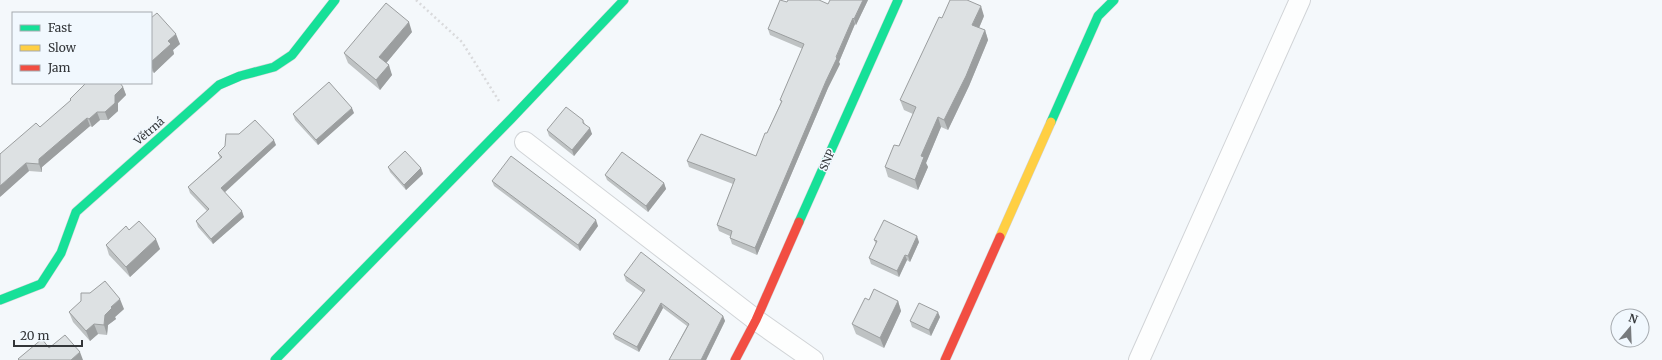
<svg xmlns="http://www.w3.org/2000/svg" width="1662" height="360" viewBox="0 0 1662 360" font-family="Merriweather,serif">
<style>
.lines{fill:none;stroke-linecap:round;stroke-linejoin:round}
.street-casing{stroke:#d1d4d7;stroke-width:22}
.fast-casing{stroke:#d1d4d7;stroke-width:10}
.slow-casing{stroke:#d1d4d7;stroke-width:10}
.jam-casing{stroke:#d1d4d7;stroke-width:10}
.path{stroke:#d9dadc;stroke-width:2.5;stroke-dasharray:2 3;stroke-linecap:butt}
.street{stroke:#fdfefe;stroke-width:20}
.fast{stroke:#16e098;stroke-width:9}
.slow{stroke:#ffcf43;stroke-width:9}
.jam{stroke:#f24e42;stroke-width:9}
.wall{fill:#bec2c3}
.shaded-wall{fill:#9b9e9f}
.building{fill:#dde1e3;stroke:#9b9e9f}
.labels{text-anchor:middle;dominant-baseline:central;stroke-width:3;stroke-linejoin:round;paint-order:stroke}
.street-label{font-size:11px;fill:#333639;stroke:#f1f8fe}
</style>
<rect width="100%" height="100%" fill="#f4f8fb"/>
<g class="lines">
<g class="street-casing">
<g id="street">
<polyline points="525,142 756,320 813,360"/>
<polyline points="1139,360 1300,0"/>
</g>
</g>
<g class="fast-casing">
<g id="fast">
<polyline points="1051,122 1098,16 1114,0"/>
<polyline points="799,222 898,0"/>
<polyline points="0,300 41,284 61,253 76,212 219,85 240,76 274,67 292,55 335,0"/>
<polyline points="275,360 511,119 624,0"/>
</g>
</g>
<g class="slow-casing">
<polyline id="slow" points="1000,237 1051,122"/>
</g>
<g class="jam-casing">
<g id="jam">
<polyline points="735,360 756,320 799,222"/>
<polyline points="945,360 1000,237"/>
</g>
</g>
<polyline class="path" points="416,0 462,42 499,101"/>
<use href="#street" class="street"/>
<use href="#fast" class="fast"/>
<use href="#slow" class="slow"/>
<use href="#jam" class="jam"/>
</g>
<g class="wall">
<polygon points="868,0 856,25 855,24 839,62 840,64 828,88 757,255 732,244 730,238 730,236 719,231 717,225 733,184 689,167 687,161 756,156 767,133 781,102 780,100 803,49 770,35 768,29 787,2 828,4"/>
<polygon points="984,16 979,28 985,30 988,40 969,86 948,130 941,127 926,163 928,167 918,190 888,177 885,167 899,146 913,114 904,110 900,100"/>
<polygon points="151,18 180,44 173,50 174,54 154,73 151,70"/>
<polygon points="412,32 386,63 392,75 380,90 348,63 344,53"/>
<polygon points="123,87 126,95 118,103 118,111 108,120 100,120 92,127 90,126 42,167 42,172 29,171 0,197 71,101 70,99"/>
<polygon points="354,113 318,145 295,120 293,114"/>
<polygon points="583,120 585,124 592,134 574,156 549,136 547,130"/>
<polygon points="276,145 224,192 244,217 213,244 198,227 196,221 207,211 190,193 188,187 220,158 218,153"/>
<polygon points="388,167 421,168 423,174 406,190 390,172"/>
<polygon points="605,175 664,183 666,189 648,212 607,180"/>
<polygon points="492,181 598,226 580,251 494,186"/>
<polygon points="129,230 160,249 130,277 109,255 106,245"/>
<polygon points="874,240 919,242 910,262 907,260 899,277 871,264 869,258 876,244"/>
<polygon points="624,275 723,316 725,321 706,360 669,360 687,326 663,308 639,352 615,339 613,334 643,293 626,281"/>
<polygon points="869,300 898,301 901,311 884,348 856,334 852,324"/>
<polygon points="124,309 115,317 116,319 108,325 107,335 98,334 90,341 73,322 69,312"/>
<polygon points="940,317 931,336 912,327 910,321"/>
</g>
<g class="shaded-wall">
<polygon points="863,0 868,0 856,25 854,19"/>
<polygon points="981,6 984,16 976,35 972,25"/>
<polygon points="853,18 855,24 839,62 840,64 828,88 757,255 755,248"/>
<polygon points="409,22 412,32 383,67 379,57"/>
<polygon points="985,30 988,40 969,86 948,130 944,120"/>
<polygon points="176,34 180,44 173,50 174,54 154,73 151,65 151,62 168,41"/>
<polygon points="389,65 392,75 380,90 376,80"/>
<polygon points="123,87 126,95 118,103 118,111 108,120 105,112 115,95"/>
<polygon points="352,108 354,113 318,145 316,140"/>
<polygon points="97,112 100,120 92,127 89,119"/>
<polygon points="938,117 941,127 926,163 928,167 918,190 915,180 921,156"/>
<polygon points="87,118 90,126 42,167 42,172 39,164 39,159"/>
<polygon points="590,128 592,134 574,156 572,150"/>
<polygon points="274,140 276,145 223,194 221,188"/>
<polygon points="26,163 29,171 0,197 0,186"/>
<polygon points="421,168 423,174 406,190 404,185"/>
<polygon points="664,183 666,189 648,212 646,206"/>
<polygon points="242,211 244,217 213,244 211,239"/>
<polygon points="596,220 598,226 580,251 578,245"/>
<polygon points="917,236 919,242 910,262 908,256"/>
<polygon points="156,239 160,249 130,277 126,267"/>
<polygon points="905,255 907,260 899,277 897,271"/>
<polygon points="120,299 124,309 115,317 116,319 108,325 107,335 104,325 105,315 111,307"/>
<polygon points="898,301 901,311 884,348 880,338"/>
<polygon points="661,303 663,308 639,352 637,347"/>
<polygon points="938,312 940,317 931,336 929,330"/>
<polygon points="723,316 725,321 706,360 701,360"/>
<polygon points="94,324 98,334 90,341 86,331"/>
<polygon points="80,352 83,360 71,360"/>
</g>
<g class="building">
<polygon points="780,0 787,2 788,0 819,0 828,4 830,0 863,0 854,19 853,18 836,57 837,58 826,81 755,248 730,238 732,231 717,225 735,179 687,161 701,134 756,156 765,133 767,133 782,101 780,100 804,44 768,29"/>
<polygon points="950,0 967,0 981,6 972,25 985,30 966,76 944,120 938,117 921,156 924,157 915,180 885,167 894,145 899,146 916,107 900,100 939,17 942,18"/>
<polygon points="386,3 409,22 379,57 389,65 376,80 344,53"/>
<polygon points="157,13 176,34 168,41 171,44 151,62 151,18"/>
<polygon points="329,82 352,108 316,140 293,114"/>
<polygon points="86,83 120,83 123,87 115,95 115,103 105,112 97,112 89,119 87,118 39,159 39,164 26,163 0,186 0,154 36,123 40,127 71,100 70,99"/>
<polygon points="566,107 583,120 583,123 590,128 572,150 547,130"/>
<polygon points="255,120 274,140 221,188 242,211 211,239 196,221 209,209 188,187 222,157 218,153 225,146 226,134 239,134"/>
<polygon points="405,151 421,168 404,185 388,167"/>
<polygon points="622,152 664,183 646,206 605,175"/>
<polygon points="511,156 596,220 578,245 492,181"/>
<polygon points="884,220 917,236 908,256 905,255 897,271 869,258 877,241 874,240"/>
<polygon points="139,221 156,239 126,267 106,245 126,226 129,230"/>
<polygon points="641,252 723,316 701,360 669,360 689,324 661,303 637,347 613,334 645,290 624,275"/>
<polygon points="105,281 120,299 111,307 112,308 105,315 104,325 94,324 86,331 69,312 81,301 81,293 90,293"/>
<polygon points="874,289 898,301 880,338 852,324 865,298 869,300"/>
<polygon points="919,303 938,312 929,330 910,321"/>
<polygon points="65,335 80,352 71,360 19,360 18,359 42,339 49,348"/>
</g>
<g class="labels">
<g class="street-label">
<text transform="translate(149 131) rotate(-41)">Větrná</text>
<text transform="translate(827 160) rotate(-66)">SNP</text>
</g>
</g>
<rect x="12" y="12" width="140" height="72" fill="#f1f8fe" stroke="#a5aaaf"/>
<rect x="20" y="25" width="20" height="6" fill="#16e098" stroke="#a5aaaf"/>
<text x="48" y="32" font-size="12" fill="#333639">Fast</text>
<rect x="20" y="45" width="20" height="6" fill="#ffcf43" stroke="#a5aaaf"/>
<text x="48" y="52" font-size="12" fill="#333639">Slow</text>
<rect x="20" y="65" width="20" height="6" fill="#f24e42" stroke="#a5aaaf"/>
<text x="48" y="72" font-size="12" fill="#333639">Jam</text>
<g transform="translate(1630 328) rotate(19)"><circle r="19" fill="#f1f8fe" stroke="#a5aaaf"/>
<path d="M0-3L7 15L0 10L-7 15Z" fill="#777a7d"/>
<text y="-6" font-size="11" font-weight="bold" text-anchor="middle" fill="#333639">N</text>
</g>
<path d="M14 340v6h68v-6" fill="none" stroke="#333639" stroke-width="2"/>
<text x="20" y="340" font-size="12" fill="#333639" stroke="#f1f8fe" stroke-width="3" paint-order="stroke">20 m</text>
</svg>
